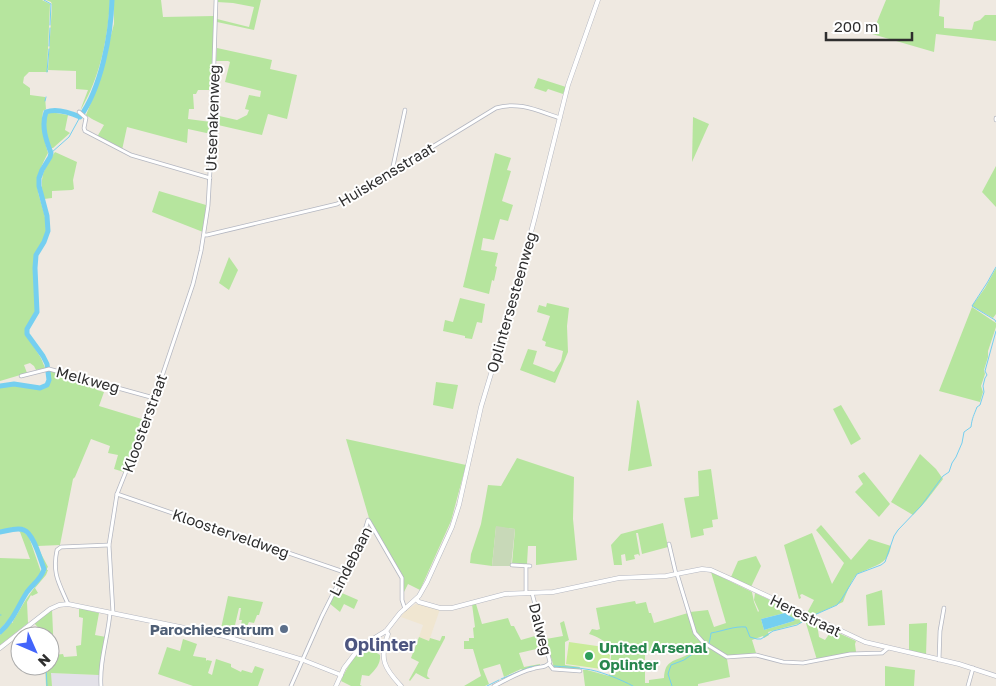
<svg xmlns="http://www.w3.org/2000/svg" width="996" height="686" viewBox="0 0 996 686" font-family="'Golos Text',sans-serif">
<style>
.industrial{fill:#e3e1e8}
.education{fill:#f0e6d1}
.green{fill:#b6e59e;fill-rule:evenodd}
.cemetery{fill:#c8d9b8}
.pitch{fill:#c9ec9a}
.water{fill:#75cff0}
.lines{fill:none;stroke-linecap:round;stroke-linejoin:round}
.stream{stroke:#75cff0;stroke-width:1}
.river{stroke:#75cff0;stroke-width:5}
.minor-casing{stroke:#b4b7c1;stroke-width:4.5}
.tertiary-casing{stroke:#b4b7c1;stroke-width:5}
.minor{stroke:#fff;stroke-width:3}
.tertiary{stroke:#fff;stroke-width:4}
.service-dot{fill:#5c6f8a;stroke:#fff;stroke-width:2}
.leisure-dot{fill:#2e9e5b;stroke:#fff;stroke-width:2}
.labels{text-anchor:middle;dominant-baseline:central;stroke-width:4;stroke-linejoin:round;paint-order:stroke}
.street-label{font-size:15px;fill:#2e2e2e;stroke:#fff}
.service-label{font-size:15px;font-weight:bold;fill:#4e5e75;stroke:#fff;text-anchor:end}
.leisure-label{font-size:15px;font-weight:bold;fill:#27864d;stroke:#fff;text-anchor:start}
.quarter-label{font-size:18px;font-weight:bold;fill:#4d5680;stroke:#fff}
</style>
<rect width="100%" height="100%" fill="#efe9e1"/>
<polygon class="industrial" points="51,673 99,675 100,686 52,686"/>
<polygon class="education" points="416,604 440,609 429,641 419,637 423,625 401,617 405,611"/>
<g class="green">
<path d="M0 0H42L50 4 47 70H48L52 5 51 2 46 0H110C108 38 100 78 80 111L88 90 76 89V71L48 70V72H29L24 77 23 83 30 88V95L45 97 46 109 43 111C41 126 44 139 48 153 40 168 34 182 40 199 43 210 48 223 46 235L34 256 36 309C34 318 27 324 25 333L41 358 45 368 36 370 34 366 30 363 24 365 27 373 0 381Z"/>
<polygon points="114,0 161,0 163,17 214,16 212,90 198,90 196,94 193,94 194,109 189,109 188,119 211,122 211,134 188,129 187,143 127,127 122,150 97,137 104,125 92,119 86,115 96,90 114,24"/>
<polygon points="217,0 261,0 254,30 217,22 217,19 249,27 254,7 233,3 217,2"/>
<polygon points="886,0 940,0 939,16 944,17 944,28 972,30 974,22 980,20 985,15 996,15 996,41 936,34 934,52 872,34"/>
<polygon points="217,48 272,60 270,69 297,75 287,119 268,114 262,135 218,125 218,122 214,121 215,115 237,120 247,115 249,110 245,109 249,95 260,97 261,91 225,82 230,62 228,61 216,61"/>
<polygon points="538,78 566,87 563,94 548,89 546,92 534,88"/>
<polygon points="50,112 68,115 65,130 70,133 53,148 51,148 49,146 45,124 46,115"/>
<polygon points="693,117 709,124 692,162"/>
<path d="M55 152 77 162 73 180 74 189 72 190 52 191V198L44 199C39 178 43 169 55 152Z"/>
<polygon points="495,153 511,158 507,170 511,171 502,201 513,205 508,221 500,219 494,240 483,238 481,250 498,253 495,266 497,267 494,281 492,280 489,294 463,287"/>
<polygon points="996,166 996,207 982,192"/>
<polygon points="159,191 206,205 203,232 152,212"/>
<polygon points="229,257 238,270 229,290 219,283"/>
<polygon points="996,268 996,314 993,318 972,306 985,288"/>
<polygon points="460,298 485,304 482,323 477,322 472,339 465,338 465,336 443,331 445,320 453,322"/>
<polygon points="547,303 569,308 567,326 568,352 555,383 520,370 528,349 537,351 533,364 554,372 561,361 563,351 545,346 546,342 542,340 550,316 537,312 539,305 546,307"/>
<polygon points="972,307 996,323 996,327 988,351 988,357 984,370 985,374 981,386 983,392 980,402 939,391"/>
<path d="M49 370 99 383 97 390 104 392 99 406 145 420 124 472 114 469 118 455 108 453 110 446 91 439 75 477 73 479 60 545 38 546V548L48 567 47 568V570H48L46 575 35 588 38 593 32 596 31 595 27 602 28 623 0 645V635L12 622 13 623V621L25 601 46 571C44 562 33 531 24 528 18 525 7 529 0 530V388C4 386 7 385 12 385 28 385 55 401 49 370Z"/>
<polygon points="436,382 458,385 453,409 433,405"/>
<polygon points="637,400 639,401 652,466 628,471"/>
<polygon points="841,405 861,439 851,445 833,409"/>
<polygon points="346,439 466,465 451,521 420,590 408,584 403,594 403,577 369,518"/>
<polygon points="920,454 936,469 943,479 926,501 913,515 891,502"/>
<polygon points="517,458 574,477 573,519 577,560 536,565 536,546 528,546 527,564 512,564 515,529 496,527 492,566 470,563 471,554 481,524 488,485 501,486"/>
<polygon points="711,469 718,519 712,520 713,527 703,529 704,535 691,538 684,498 699,496 698,471"/>
<polygon points="864,472 890,504 879,517 855,492 863,484 858,476"/>
<polygon points="663,523 668,547 642,554 638,533 636,533 640,556 638,554 634,555 635,559 626,561 625,554 621,555 622,565 614,565 611,545 621,534"/>
<path d="M821 525 851 560 869 539 891 546C888 563 879 564 864 571 863 571 857 574 857 574 851 580 846 595 843 602L812 616 807 613 814 600 802 594 800 595 801 598 799 599 784 545 812 533 832 584 844 563 816 530Z"/>
<polygon points="19,531 24,532 29,537 41,572 40,574 25,593 12,616 0,629 0,558 30,559 20,532"/>
<polygon points="756,556 761,566 751,587 731,577 738,561"/>
<path d="M711 572 752 592 754 602 758 612 759 611 754 600 755 593 820 624 818 630 819 637 825 640 832 630 856 641 855 644 856 652 817 660 805 620 801 623 768 632 769 635 764 638 763 636 752 640 756 653 730 657 703 641 695 631 690 612 708 610 714 627 726 623ZM785 613 794 621 764 630 761 619Z"/>
<polygon points="335,590 358,600 354,609 344,604 340,612 329,603"/>
<polygon points="882,590 885,625 868,626 866,595"/>
<polygon points="228,596 263,602 259,615 257,615 254,623 249,622 246,628 244,628 244,625 241,624 242,620 239,620 241,608 239,608 235,625 230,635 220,633"/>
<path d="M635 601 636 604 646 602 649 613H651L654 623 688 613 696 638 720 653 727 659 730 677 698 684V686H585L583 670H587L609 676 612 647C606 642 597 636 589 634L592 629 597 630 600 629 596 608ZM691 642 697 648 696 650C693 652 689 654 685 656 672 662 665 661 664 678L649 680V683H645V651C662 652 678 653 691 642Z"/>
<polygon points="472,604 476,604 482,624 508,618 511,626 514,626 521,640 542,634 545,647 519,653 524,667 540,664 540,666 528,668 503,680 502,679 522,670 521,669 504,677 500,664 483,669 489,684 485,686 464,686 481,676 473,649 464,649 464,641 469,641 469,638 474,638 473,628 475,627"/>
<polygon points="79,608 99,613 95,635 106,637 100,665 99,675 51,673 52,686 46,686 45,666 50,666 50,636 46,636 34,623 52,609 54,655 63,654 64,657 77,656 76,646 81,645 83,618 79,617"/>
<polygon points="564,621 569,640 565,642 565,665 580,667 579,670 554,668 546,639 563,636 560,623"/>
<polygon points="927,623 926,655 909,651 909,624"/>
<polygon points="442,636 445,636 445,638 428,670 427,676 430,679 427,679 416,673 410,681 409,680 419,662 411,658 419,637 429,641 430,638 440,641"/>
<polygon points="183,639 197,644 193,656 206,658 206,661 207,660 212,661 208,673 212,675 216,659 231,664 231,667 241,672 242,670 252,673 255,666 264,669 258,686 193,686 158,674 167,647 180,651"/>
<path d="M367 647 380 655C381 664 375 670 369 676L362 675 360 685 362 686H351L341 681C347 667 354 655 367 647Z"/>
<polygon points="885,666 915,670 914,686 885,686"/>
</g>
<polygon class="cemetery" points="496,526 515,529 511,566 492,566"/>
<polygon class="pitch" points="569,642 611,648 608,670 566,664"/>
<polygon class="water" points="785,613 795,619 794,621 764,630 761,619"/>
<g class="lines">
<g class="stream">
<polyline points="44,0 51,4 50,25"/>
<polyline points="49,46 50,28"/>
<polyline points="47,72 49,49"/>
<polyline points="45,101 46,97"/>
<polyline points="46,110 46,112"/>
<polyline points="51,153 69,137 80,117"/>
<polyline points="996,267 987,283 972,306 995,320 996,322"/>
<polyline points="0,615 1,615"/>
<path d="M812 616 837 605 841 600 857 574 881 565 885 562 894 536 898 530 921 506 943 476 949 472 952 463 956 457 962 443 964 432 971 427C972 418 974 415 977 407L980 405 984 392 983 386 985 378 987 375 985 371 996 331"/>
<polyline points="46,666 47,686"/>
<path d="M554 666C564 667 575 667 585 669 598 670 622 680 633 686"/>
<polyline points="501,679 530,667 544,665"/>
<polyline points="487,686 499,680"/>
<path d="M672 686 668 674 671 665 684 660 694 653C708 654 709 646 711 633 723 631 734 626 746 627L750 637 757 639H761L773 631 797 625 809 618"/>
</g>
<g class="river">
<path d="M0 386 14 384 40 388 47 385 49 380 47 364 43 356 27 334V329L37 312 35 268 36 255 44 242 48 231 47 216 39 186V178L42 170 50 157 51 153C46 140 41 126 46 112 56 108 71 113 80 117 101 88 111 36 112 0"/>
<path d="M0 532C7 531 17 527 24 530 34 534 40 559 44 569 42 578 33 584 27 592 18 606 13 621 0 632"/>
</g>
<g class="minor-casing">
<g id="minor">
<polyline points="79,112 86,118 84,128 85,131 131,155 210,178"/>
<polyline points="996,118 996,120"/>
<polyline points="392,171 405,110"/>
<path d="M204 235H207L337 204 347 199 496 108C519 101 538 111 560 118"/>
<polyline points="21,376 49,369 154,398"/>
<polyline points="117,494 344,572"/>
<polyline points="369,521 402,578 402,600 405,609"/>
<polyline points="669,544 676,574"/>
<polyline points="512,565 530,566"/>
<polyline points="526,566 526,593"/>
<polyline points="677,574 695,633 703,642 727,657 756,655 783,662 803,663 850,654 882,653 888,648"/>
<path d="M68 604C59 583 52 574 57 550L61 547 109 545"/>
<polyline points="113,613 109,545 117,494 152,406 193,284 201,251 208,206 211,154 216,0"/>
<polyline points="939,660 940,631 944,608"/>
<polyline points="549,664 553,669 580,671"/>
<path d="M101 686C99 661 108 638 110 613"/>
<polyline points="291,686 322,616 344,572 362,540 368,520"/>
<path d="M494 686C506 680 519 672 532 669 539 666 545 669 550 662L532 593"/>
<polyline points="968,686 973,668"/>
</g>
</g>
<g class="tertiary-casing">
<g id="tertiary">
<polyline points="417,600 419,602 440,608 452,608 505,594 553,592 619,578 666,576 702,569 711,570 731,579 865,642 959,664 996,676"/>
<path d="M386 631 388 634C379 659 384 668 401 686"/>
<polyline points="0,648 50,609 59,605 68,604 224,636 303,660 341,675"/>
<polyline points="336,686 344,668 357,651 365,644 386,631 400,613 419,596 427,582 452,527 459,505 481,407 512,304 535,217 568,85 598,0"/>
</g>
</g>
<use href="#minor" class="minor"/>
<use href="#tertiary" class="tertiary"/>
</g>
<circle class="service-dot" cx="284" cy="629" r="5"/>
<circle class="leisure-dot" cx="589" cy="656" r="5"/>
<g class="labels">
<g class="street-label">
<text transform="translate(212 118) rotate(-88)">Utsenakenweg</text>
<text transform="translate(386 174) rotate(-31)">Huiskensstraat</text>
<text transform="translate(511 302) rotate(-74)">Oplintersesteenweg</text>
<text transform="translate(88 379) rotate(15)">Melkweg</text>
<text transform="translate(144 423) rotate(-70)">Kloosterstraat</text>
<text transform="translate(231 533) rotate(19)">Kloosterveldweg</text>
<text transform="translate(350 561) rotate(-63)">Lindebaan</text>
<text transform="translate(806 615) rotate(26)">Herestraat</text>
<text transform="translate(541 629) rotate(76)">Dalweg</text>
</g>
<g class="service-label">
<text x="274" y="629">Parochiecentrum</text>
</g>
<g class="leisure-label">
<text x="599" y="647">United Arsenal<tspan x="599" dy="17">Oplinter</tspan></text>
</g>
<g class="quarter-label">
<text x="380" y="644">Oplinter</text>
</g>
</g>
<g transform="translate(35 651) rotate(135)"><circle r="24" fill="#ffffff" stroke="#ababab"/>
<path d="M0-4L9 19L0 12L-9 19Z" fill="#4264fb"/>
<text y="-8" font-size="14" font-weight="bold" text-anchor="middle" fill="#2e2e2e">N</text>
</g>
<path d="M826 32v8h86v-8" fill="none" stroke="#2e2e2e" stroke-width="2.5"/>
<text x="834" y="32" font-size="15" fill="#2e2e2e" stroke="#ffffff" stroke-width="4" paint-order="stroke">200 m</text>
</svg>
